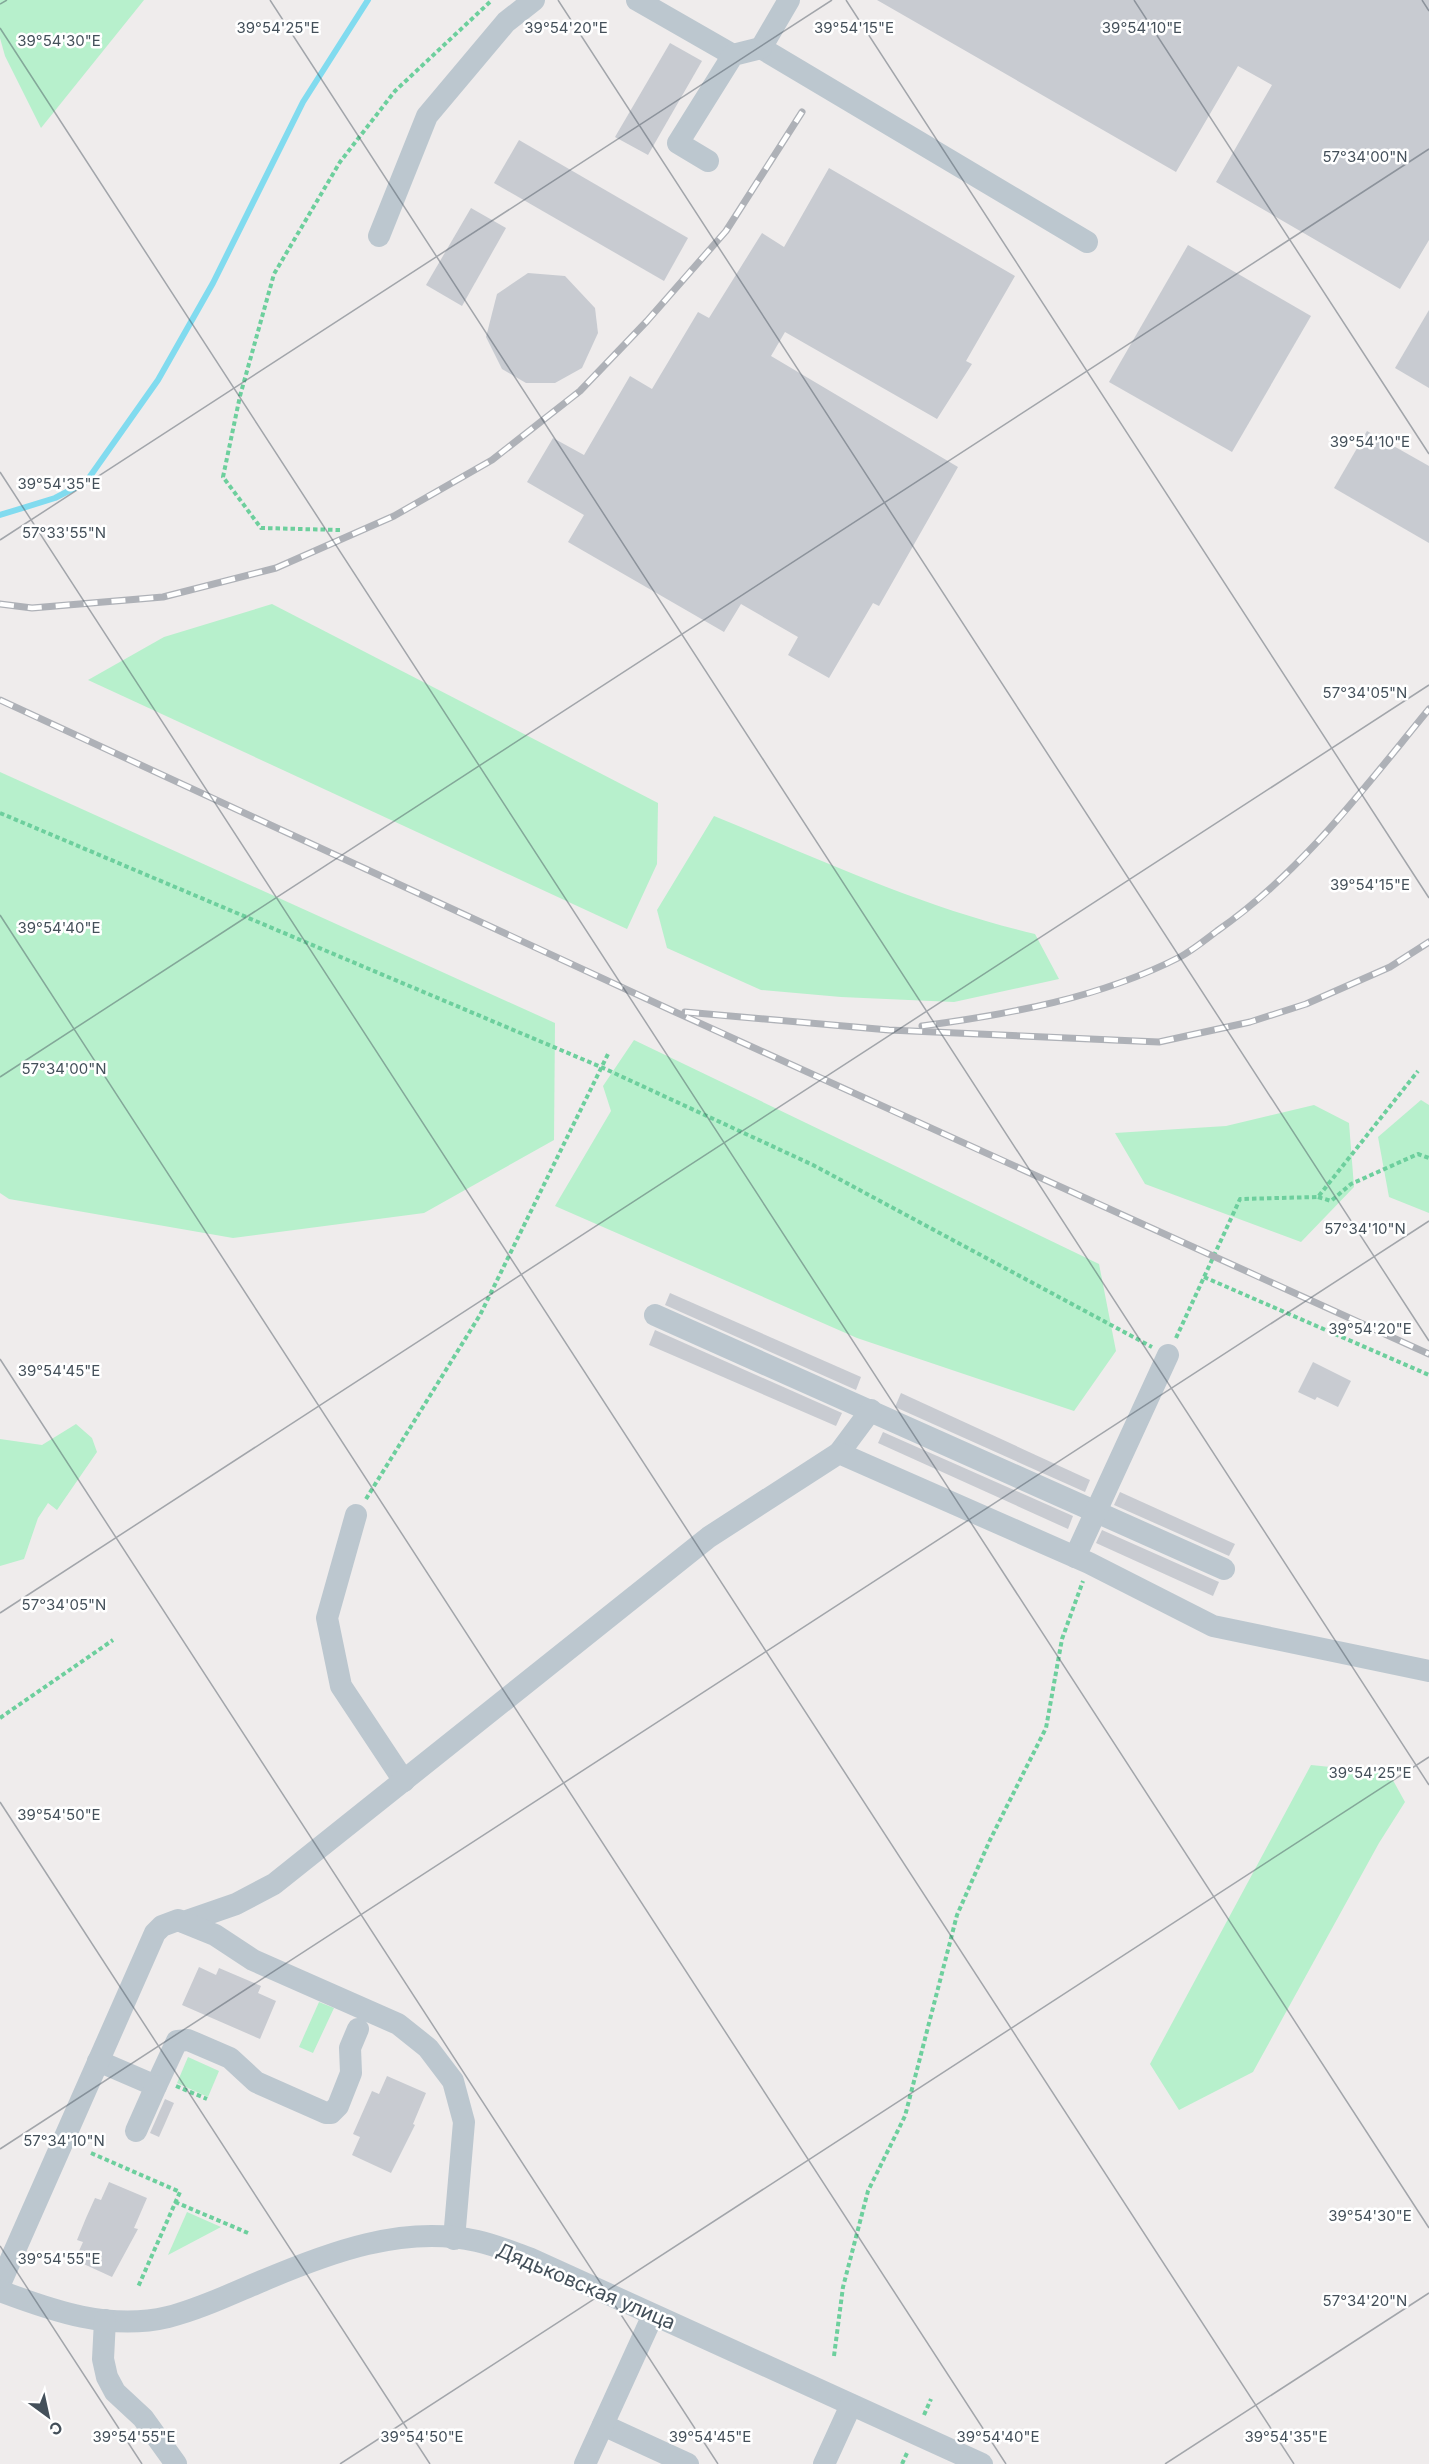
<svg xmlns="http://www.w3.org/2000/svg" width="1429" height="2464" viewBox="0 0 1429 2464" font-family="Inter,sans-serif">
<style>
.green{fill:#b7f0cc}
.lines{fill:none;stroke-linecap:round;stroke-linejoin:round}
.stream{stroke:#81dbef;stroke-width:6}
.building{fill:#c8cbd1}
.path{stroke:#6dcf9d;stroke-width:4;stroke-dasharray:4.5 3;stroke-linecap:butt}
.minor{stroke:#bcc7cf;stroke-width:22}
.rail-casing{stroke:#aeb1b7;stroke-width:7}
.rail{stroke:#fff;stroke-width:4.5;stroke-dasharray:14;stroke-linecap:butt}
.ticks{fill:none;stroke:#44505a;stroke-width:1.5;stroke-opacity:0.45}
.labels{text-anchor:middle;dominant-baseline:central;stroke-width:5;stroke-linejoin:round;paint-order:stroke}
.street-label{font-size:20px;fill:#44505a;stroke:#fff}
.ticks-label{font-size:15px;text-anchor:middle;fill:#44505a;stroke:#fff;stroke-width:5;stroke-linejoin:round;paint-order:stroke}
</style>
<rect width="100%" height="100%" fill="#efecec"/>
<g class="green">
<polygon points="0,0 144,0 41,128 5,56 0,38"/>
<polygon points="272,604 658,803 657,864 627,929 88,680 164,637"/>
<polygon points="0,772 555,1023 554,1140 424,1213 233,1238 9,1199 0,1193"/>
<path d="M714 816C819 859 924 908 1035 934L1059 979 954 1002 841 997 761 990 667 948 657 910Z"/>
<polygon points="634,1040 1099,1264 1116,1351 1074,1411 857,1338 555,1206 611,1111 603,1086"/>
<polygon points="1421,1100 1429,1105 1429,1213 1389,1197 1378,1137"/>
<polygon points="1314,1105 1349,1123 1354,1187 1301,1242 1145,1184 1115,1133 1226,1126"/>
<polygon points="76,1424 92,1438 97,1452 57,1510 48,1503 38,1518 24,1559 0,1566 0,1439 42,1445"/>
<polygon points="1311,1765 1389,1773 1405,1802 1379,1843 1253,2072 1179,2110 1150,2064"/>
<polygon points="319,2002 334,2008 313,2053 299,2047"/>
<polygon points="188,2057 219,2071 208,2097 177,2083"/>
<polygon points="187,2212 221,2227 168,2255"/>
</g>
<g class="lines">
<polyline class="stream" points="0,515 55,498 86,482 158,380 213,283 303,102 368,0"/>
</g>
<g class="building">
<polygon points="877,0 1429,0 1429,240 1400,289 1216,182 1272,85 1238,66 1176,172"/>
<polygon points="670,43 702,61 648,155 615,137"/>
<polygon points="519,140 688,238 664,281 494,183"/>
<polygon points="829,168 1015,276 966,361 972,364 937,419 785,332 771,356 958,467 879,606 873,603 829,678 788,655 798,637 741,604 724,632 568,542 584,515 527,482 553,438 584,455 630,376 652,389 698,312 709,318 762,233 784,247"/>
<polygon points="471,208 506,228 462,306 426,285"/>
<polygon points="1188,245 1311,316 1232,452 1109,382"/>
<polygon points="528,273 565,276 595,308 598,333 582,368 555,383 526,383 502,369 486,337 497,294"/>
<polygon points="1429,310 1429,388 1395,368"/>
<polygon points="1367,431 1429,466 1429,543 1334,488"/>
<polygon points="670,1293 861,1377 856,1390 665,1305"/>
<polygon points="655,1330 842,1413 836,1426 649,1345"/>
<polygon points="1313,1362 1351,1381 1338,1407 1317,1397 1315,1400 1298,1392"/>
<polygon points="901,1393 1090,1480 1085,1492 895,1407"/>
<polygon points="883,1432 1073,1516 1068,1529 878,1443"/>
<polygon points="1120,1492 1235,1544 1229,1556 1114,1505"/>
<polygon points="1102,1530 1219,1582 1213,1596 1096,1543"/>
<polygon points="199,1967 216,1975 219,1968 261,1986 258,1993 276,2001 260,2039 182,2005"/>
<polygon points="387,2076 426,2093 413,2124 415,2125 391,2173 352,2155 360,2137 353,2134 372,2091 379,2094"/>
<polygon points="165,2099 174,2103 159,2137 150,2133"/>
<polygon points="109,2182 147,2198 134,2228 138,2229 112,2277 75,2260 83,2242 77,2240 86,2218 95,2198 101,2200"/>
</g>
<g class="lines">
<g class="path">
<polyline points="340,530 261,528 223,477 240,396 274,274 340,162 395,91 492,0"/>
<polyline points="0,813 601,1067 813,1165 1152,1347"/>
<polyline points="1318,1197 1331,1201 1351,1184 1418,1154 1429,1158"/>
<polyline points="1204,1277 1429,1375"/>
<polyline points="1176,1338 1240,1199 1318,1197 1418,1071"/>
<polyline points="366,1499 480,1315 609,1052"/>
<polyline points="0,1718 113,1640"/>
<polyline points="176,2086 207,2099"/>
<polyline points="91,2153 180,2192 138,2287"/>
<polyline points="175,2202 248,2233"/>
<polyline points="834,2356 843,2287 868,2191 905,2116 957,1915 990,1840 1046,1728 1062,1639 1083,1581"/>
<polyline points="924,2415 931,2399"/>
<polyline points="902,2464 907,2453"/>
</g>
<g class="minor">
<polyline points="637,0 733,55"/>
<polyline points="789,0 761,48 1087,242"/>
<polyline points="708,161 678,143 733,55 761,48"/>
<polyline points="379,236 427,116 506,22 534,0"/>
<polyline points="655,1315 1224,1569"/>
<polyline points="839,1453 871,1410"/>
<polyline points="356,1515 327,1618 341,1686 404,1781"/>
<polyline points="1075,1557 1168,1355"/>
<polyline points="184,1922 236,1904 274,1884 709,1537 839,1453 1089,1563 1213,1626 1429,1671"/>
<polyline points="98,2061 156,2086 177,2041 188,2040 230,2058 256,2082 326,2113 331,2113 338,2106 351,2073 350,2048 358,2029"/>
<polyline points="136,2131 156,2086"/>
<polyline points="0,2284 155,1933 162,1926 178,1920 215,1935 253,1960 398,2024 428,2048 453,2081 464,2122 454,2239"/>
<path d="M0 2291C53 2311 110 2331 168 2317 200 2309 231 2294 262 2281 328 2253 404 2224 477 2241 495 2245 512 2252 529 2258L982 2464"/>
<polyline points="105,2320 103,2359 107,2377 115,2392 143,2418 176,2464"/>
<polyline points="603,2425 688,2464"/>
<polyline points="585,2464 653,2315"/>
<polyline points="824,2464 851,2405"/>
</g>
<g class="rail-casing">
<g id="rail">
<polyline points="0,604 32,608 163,597 276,568 394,516 492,460 580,391 647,321 726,231 802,112"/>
<polyline points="0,700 673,1011 1429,1354"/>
<polyline points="685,1012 889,1030 1159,1042 1250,1022 1306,1004 1390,967 1429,942"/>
<path d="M922 1026C1010 1014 1100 998 1180 957 1193 950 1205 940 1217 931 1302 872 1364 788 1429 709"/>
</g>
</g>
<use href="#rail" class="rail"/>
</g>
<path class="ticks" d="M270 0 1429 1785M558 0 1429 1341M846 0 1429 898M1134 0 1429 454M1422 0 1429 11M0 4 7 0M0 28 1429 2228M0 472 1294 2464M0 540 832 0M0 915 1006 2464M0 1077 1429 149M0 1359 718 2464M0 1613 1429 685M0 1802 430 2464M0 2149 1429 1221M0 2246 142 2464M340 2464 1429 1757M1165 2464 1429 2293"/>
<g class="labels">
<g class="street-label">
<text transform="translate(586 2286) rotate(23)">Дядьковская улица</text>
</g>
</g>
<g class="ticks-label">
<text x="278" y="33">39°54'25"E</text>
<text x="566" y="33">39°54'20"E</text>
<text x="854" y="33">39°54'15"E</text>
<text x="1142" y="33">39°54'10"E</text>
<text x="59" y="46">39°54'30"E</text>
<text x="1365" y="162">57°34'00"N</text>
<text x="1370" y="447">39°54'10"E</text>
<text x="59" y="489">39°54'35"E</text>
<text x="64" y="538">57°33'55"N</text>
<text x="1365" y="698">57°34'05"N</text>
<text x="1370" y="890">39°54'15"E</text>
<text x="59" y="933">39°54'40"E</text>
<text x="64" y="1074">57°34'00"N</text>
<text x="1365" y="1234">57°34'10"N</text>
<text x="1370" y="1334">39°54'20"E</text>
<text x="59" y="1376">39°54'45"E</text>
<text x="64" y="1610">57°34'05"N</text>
<text x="1370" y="1778">39°54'25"E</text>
<text x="59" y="1820">39°54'50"E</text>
<text x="64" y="2146">57°34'10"N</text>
<text x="1370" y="2221">39°54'30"E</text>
<text x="59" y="2264">39°54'55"E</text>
<text x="1365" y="2306">57°34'20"N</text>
<text x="134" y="2442">39°54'55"E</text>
<text x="422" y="2442">39°54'50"E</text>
<text x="710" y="2442">39°54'45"E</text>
<text x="998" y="2442">39°54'40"E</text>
<text x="1286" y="2442">39°54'35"E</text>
</g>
<g transform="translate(48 2416) rotate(147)" stroke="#ffffff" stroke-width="4.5" paint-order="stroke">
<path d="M0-4.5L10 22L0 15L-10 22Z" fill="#44505a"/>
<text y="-9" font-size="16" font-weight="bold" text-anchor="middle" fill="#44505a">С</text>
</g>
</svg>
